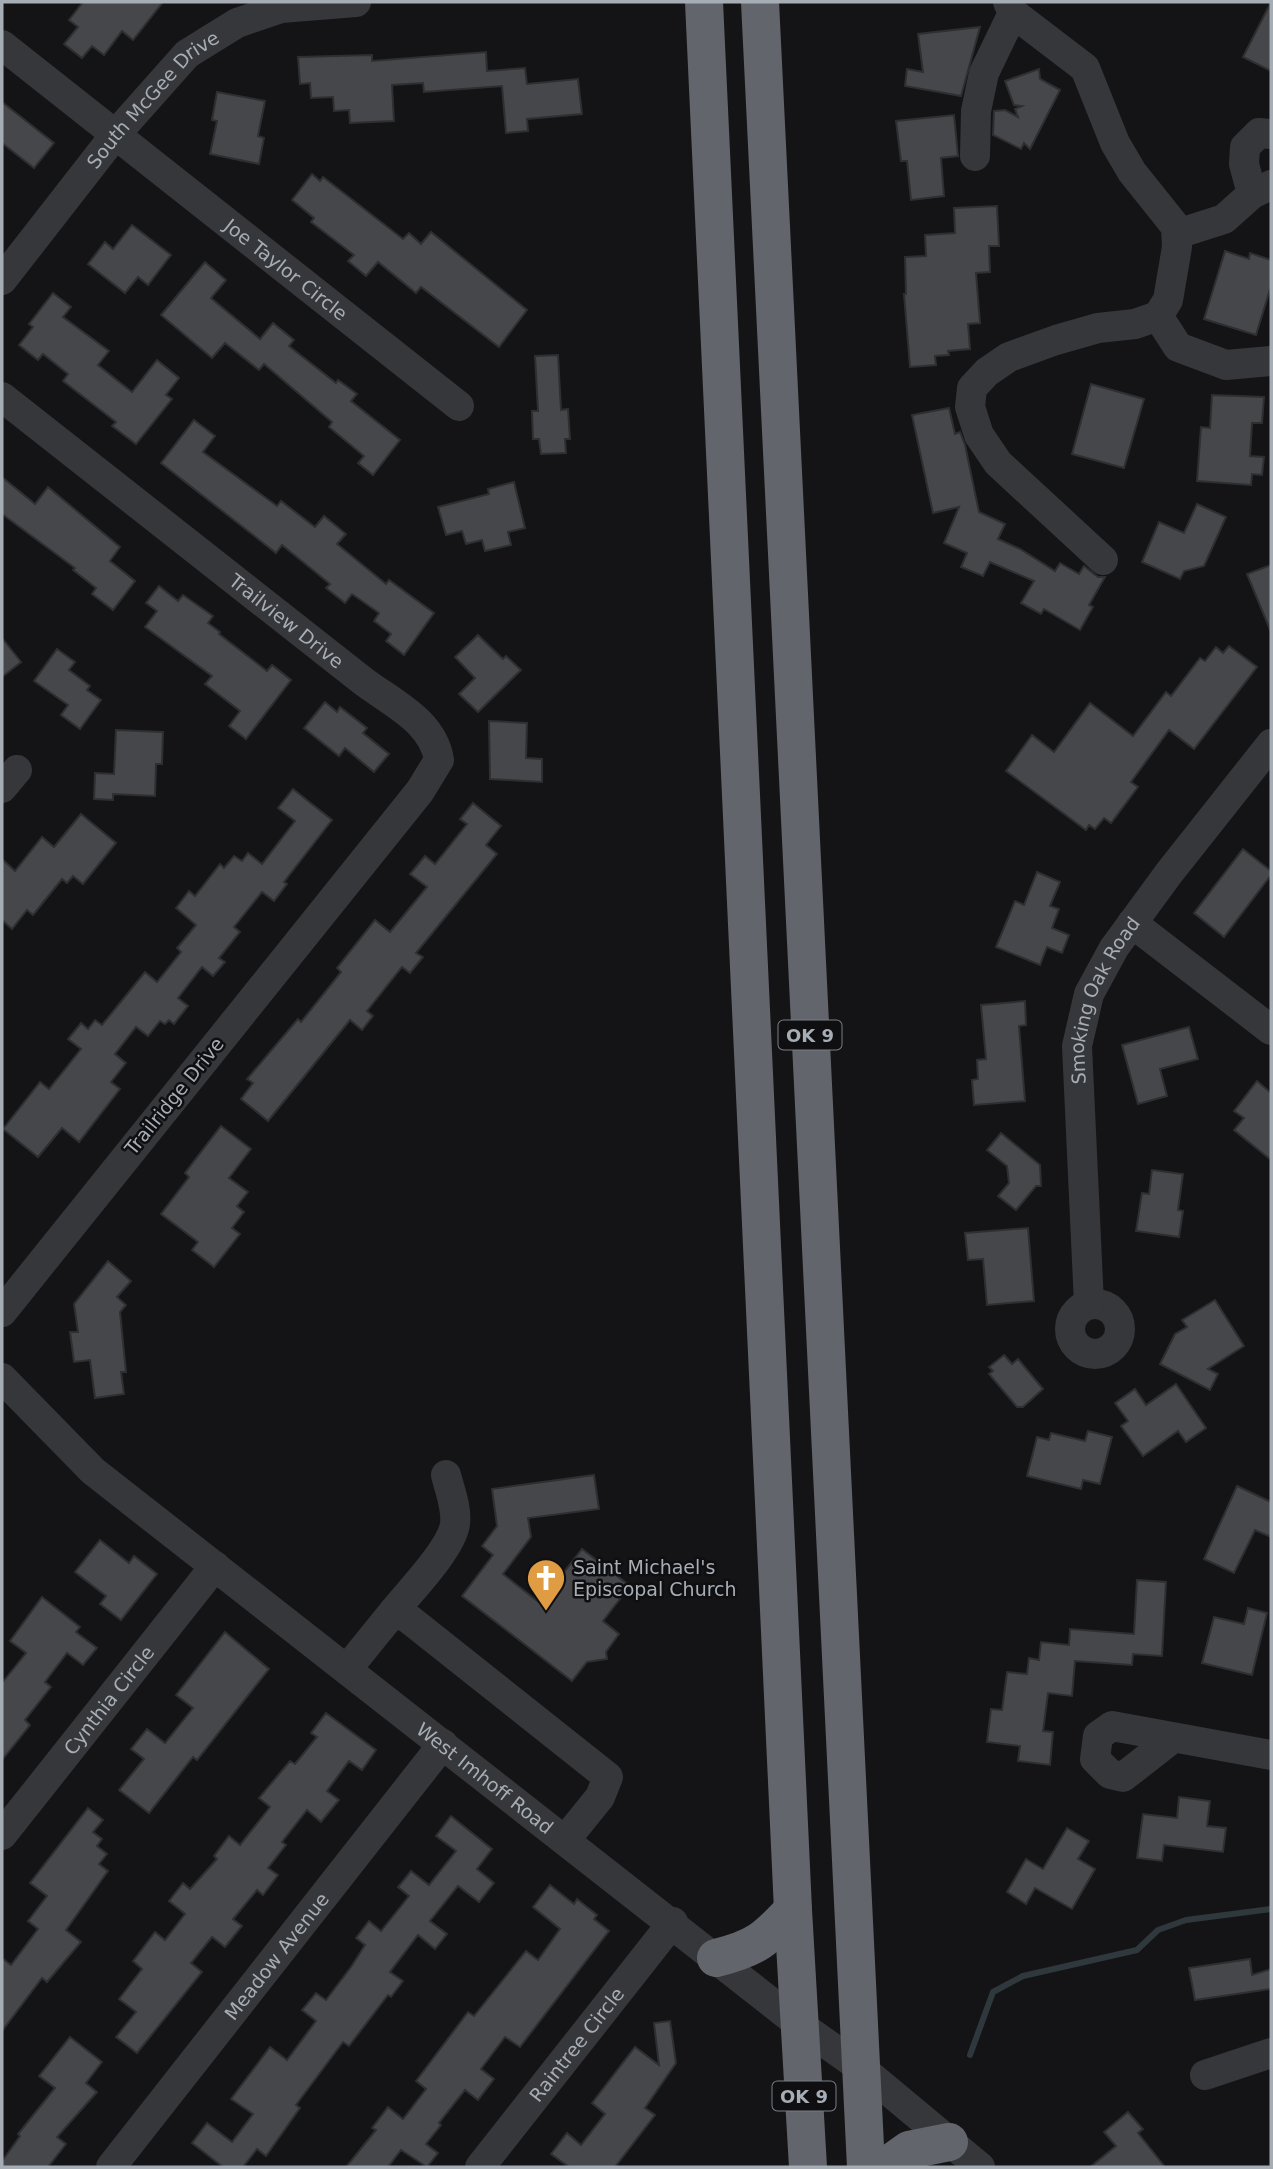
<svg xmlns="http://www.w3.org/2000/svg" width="1273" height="2169" viewBox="0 0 1273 2169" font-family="'DejaVu Sans',sans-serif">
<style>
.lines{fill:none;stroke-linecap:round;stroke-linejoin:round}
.stream{stroke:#2f383d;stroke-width:6}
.building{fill:#46474b;stroke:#2e2f31;stroke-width:2}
.minor{stroke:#36373a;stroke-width:30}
.highway{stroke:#62656b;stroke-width:38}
.labels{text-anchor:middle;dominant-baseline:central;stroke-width:5;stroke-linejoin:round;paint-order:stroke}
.shield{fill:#0f0f11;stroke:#797e84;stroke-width:2}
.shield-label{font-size:18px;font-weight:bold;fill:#a7adb5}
.street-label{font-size:19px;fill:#a7adb5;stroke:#0f0f11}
.poi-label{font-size:19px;fill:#a7adb5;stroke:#0f0f11;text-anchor:start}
</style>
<rect width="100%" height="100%" fill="#141416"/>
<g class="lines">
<polyline class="stream" points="970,2055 993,1992 1023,1976 1137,1950 1158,1930 1186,1920 1271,1909"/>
</g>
<g class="building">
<polygon points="83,2 163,2 133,40 122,31 104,55 92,46 82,58 64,44 78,27 69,20"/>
<polygon points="1271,2 1271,71 1243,57"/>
<polygon points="980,27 961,96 905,86 907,69 923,72 918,34"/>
<polygon points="486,52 487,71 525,68 527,84 578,79 582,114 527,119 528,131 506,133 502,86 424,92 423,83 392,85 394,121 350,123 349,110 334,111 333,97 311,98 310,83 300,84 298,57 372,55 372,61"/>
<polygon points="1039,69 1040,79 1060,90 1030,149 1024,143 1021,149 993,135 994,111 1005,110 1018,117 1015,109 1022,106 1014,105 1005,81"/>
<polygon points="217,92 265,101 258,136 264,138 259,164 210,154 217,121 212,120"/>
<polygon points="2,102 54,143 34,168 2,143"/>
<polygon points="954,115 958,156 941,158 944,196 911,200 907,161 901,161 896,121"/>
<polygon points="312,174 320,181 323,177 403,239 409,233 421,244 431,232 527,310 499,347 421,287 416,293 378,262 366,276 348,261 354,255 311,222 314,218 292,200"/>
<polygon points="997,206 999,246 989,246 990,272 976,273 980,323 968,324 970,349 948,351 949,355 935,356 936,365 910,367 904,294 906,294 905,257 926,256 925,235 955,233 954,208"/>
<polygon points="132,225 171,255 148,285 138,277 125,293 88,264 105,242 113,249"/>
<polygon points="1225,251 1249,259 1250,253 1271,260 1271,286 1256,335 1204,319"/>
<polygon points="205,262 226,280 211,298 260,339 273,323 294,340 289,346 336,383 338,380 357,394 351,401 400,440 373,475 358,463 364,456 329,427 332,422 264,364 259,370 225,343 212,358 161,315"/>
<polygon points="53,293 71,307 63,317 109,351 98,365 132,392 157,360 179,378 166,395 172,399 136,444 112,426 116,422 63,381 68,374 43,354 38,360 19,345 33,327 29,324"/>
<polygon points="558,355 561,410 568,409 570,439 565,439 566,453 541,454 539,439 533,439 532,411 538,411 535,356"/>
<polygon points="1091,384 1144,399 1124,468 1072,454"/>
<polygon points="1212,395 1264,397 1262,423 1252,423 1250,456 1264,457 1262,475 1252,474 1251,485 1197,481 1201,427 1210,428"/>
<polygon points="949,408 955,434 960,432 965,445 979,512 1005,524 998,539 1020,549 1055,571 1060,563 1079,574 1084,566 1098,577 1105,577 1089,605 1093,607 1080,630 1044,609 1041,614 1021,603 1034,581 990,562 983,576 961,567 967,553 944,543 959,507 933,513 912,415"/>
<polygon points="194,420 215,436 203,452 277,506 281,501 315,527 324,516 346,534 337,544 386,584 389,580 434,613 404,655 386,641 391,634 374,621 379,613 352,594 345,603 326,588 330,584 282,545 276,553 161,463"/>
<polygon points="2,477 35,504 48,487 120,547 110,561 135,581 113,610 92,594 96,588 73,570 75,568 2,514"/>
<polygon points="514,482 525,528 508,532 511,545 485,551 482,540 466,544 462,531 446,535 438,507 489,494 488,489"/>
<polygon points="1197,504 1226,517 1204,566 1184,571 1180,579 1142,562 1159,522 1184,533"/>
<polygon points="1271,565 1271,632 1247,574"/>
<polygon points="159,586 178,601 183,595 213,616 208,623 220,632 219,634 267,671 272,665 291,680 246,739 229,726 240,711 205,684 212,676 145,627 157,611 146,603"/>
<polygon points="478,635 503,659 506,656 521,670 478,712 459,694 475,678 455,657"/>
<polygon points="2,638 21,662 2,677"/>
<polygon points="1229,646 1257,667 1194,749 1169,730 1131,782 1138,787 1111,823 1104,818 1095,829 1089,825 1086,830 1006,771 1032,735 1054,752 1090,703 1133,736 1166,692 1171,696 1200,658 1205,661 1216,647 1223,653"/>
<polygon points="57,649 75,662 69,670 90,686 87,690 101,700 80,729 61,715 68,705 34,681"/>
<polygon points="325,702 337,712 340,707 367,728 363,733 389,754 374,772 345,748 339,756 304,728"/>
<polygon points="489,721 527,723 526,758 542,759 542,782 490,779"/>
<polygon points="116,730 163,732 162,764 156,764 155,796 113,794 113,800 94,799 95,773 114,774"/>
<polygon points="293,789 332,820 284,882 287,884 274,901 262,892 234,927 240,932 219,958 225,962 213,976 202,967 178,998 188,1006 174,1024 169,1020 165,1024 160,1021 148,1036 136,1027 115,1054 126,1063 111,1082 120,1089 79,1142 62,1128 38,1157 3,1129 40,1082 49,1089 81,1049 68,1039 81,1023 88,1029 95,1020 102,1025 145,972 157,982 181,952 177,948 196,925 176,908 189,891 195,896 220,864 224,868 234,856 242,861 248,853 262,864 295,821 278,808"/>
<polygon points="473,803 501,826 486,845 497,854 416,953 423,957 410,973 402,967 367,1011 373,1016 362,1030 350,1020 268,1121 241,1099 253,1083 247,1079 298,1019 301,1022 341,972 337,968 375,920 390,932 427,887 410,874 425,856 435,864 467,824 460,819"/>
<polygon points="81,814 116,843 83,884 73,876 67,883 62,879 33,915 27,910 12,929 2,920 2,859 15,871 42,837 54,847"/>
<polygon points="1243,849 1271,871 1271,875 1224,937 1194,913"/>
<polygon points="1037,872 1060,882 1050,906 1059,909 1052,928 1069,935 1062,953 1047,947 1040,965 996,947 1015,901 1024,905"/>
<polygon points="1025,1001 1026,1025 1019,1026 1025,1101 974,1105 972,1080 978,1079 977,1060 986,1059 981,1005"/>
<polygon points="1189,1027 1198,1059 1160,1069 1167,1096 1138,1104 1122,1045"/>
<polygon points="1257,1081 1271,1093 1271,1160 1234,1130 1244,1118 1234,1111"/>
<polygon points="221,1126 251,1149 229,1178 248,1192 237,1206 244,1212 232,1228 240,1234 214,1267 192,1250 198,1242 161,1214 189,1177 185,1173"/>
<polygon points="1001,1133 1040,1165 1041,1186 1036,1186 1016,1210 998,1196 1009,1183 1007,1166 987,1150"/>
<polygon points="1152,1170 1183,1174 1178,1210 1183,1211 1179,1237 1136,1231 1142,1193 1149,1194"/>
<polygon points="1028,1228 1034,1301 987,1305 983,1259 968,1260 965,1233"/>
<polygon points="108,1261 131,1281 117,1297 126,1305 120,1312 126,1372 121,1372 124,1394 95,1398 90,1360 74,1362 70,1332 78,1332 74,1304"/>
<polygon points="1215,1300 1244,1346 1208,1369 1218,1374 1210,1390 1160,1364 1175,1334 1187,1327 1182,1320"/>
<polygon points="1004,1355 1012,1364 1018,1359 1043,1389 1023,1407 1017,1407 989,1374 993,1371 989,1367"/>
<polygon points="1176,1384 1206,1428 1186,1442 1178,1431 1143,1456 1121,1426 1128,1421 1115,1403 1135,1389 1146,1405"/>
<polygon points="1088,1431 1112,1437 1100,1484 1083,1480 1081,1489 1027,1476 1037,1437 1049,1440 1051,1433 1085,1441"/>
<polygon points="594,1475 599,1509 528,1518 531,1537 503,1574 540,1603 582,1549 630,1586 603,1621 619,1634 606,1652 607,1659 587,1662 572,1681 462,1596 493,1555 482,1546 497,1526 492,1489"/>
<polygon points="1237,1486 1271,1502 1271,1537 1255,1530 1234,1573 1204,1559"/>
<polygon points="100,1540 129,1563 134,1556 157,1574 121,1620 100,1604 106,1596 75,1572"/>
<polygon points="1137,1580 1166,1582 1162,1656 1133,1654 1132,1665 1075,1661 1072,1696 1048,1693 1043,1731 1053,1732 1050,1765 1018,1761 1020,1746 987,1742 991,1709 1002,1710 1007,1672 1027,1674 1029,1658 1039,1660 1041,1642 1069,1645 1070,1629 1134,1634"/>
<polygon points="42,1597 80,1627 76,1632 97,1648 83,1665 67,1653 45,1682 51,1687 25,1720 30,1725 2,1760 2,1683 26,1653 10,1641"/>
<polygon points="1248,1608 1267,1613 1252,1675 1202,1663 1214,1617 1244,1624"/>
<polygon points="225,1632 269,1669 197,1760 193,1757 149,1813 119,1790 144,1759 131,1749 147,1729 165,1743 193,1708 176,1695"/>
<polygon points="326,1713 376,1750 362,1770 349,1761 327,1791 339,1800 321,1822 307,1810 282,1842 286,1845 268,1868 278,1875 263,1895 257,1890 233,1919 242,1926 225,1947 212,1937 191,1963 202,1972 137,2053 116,2037 136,2012 119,1999 142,1969 133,1961 155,1932 165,1940 185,1914 169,1901 183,1883 190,1889 217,1859 214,1856 229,1836 240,1845 270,1807 259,1798 290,1761 295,1764 317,1737 311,1733"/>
<polygon points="1179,1797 1210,1801 1207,1826 1226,1828 1223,1852 1164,1845 1162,1861 1137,1858 1143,1814 1177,1818"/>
<polygon points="88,1808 103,1820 93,1832 102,1839 97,1846 107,1854 99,1864 108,1871 66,1930 81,1942 47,1982 42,1978 2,2031 2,1958 11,1965 38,1929 28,1921 47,1896 30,1883"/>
<polygon points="451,1816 492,1849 477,1869 494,1883 479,1902 458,1886 430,1921 447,1934 435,1949 418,1935 390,1972 403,1981 391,1997 388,1995 349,2046 343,2042 296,2105 300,2108 266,2156 257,2149 243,2167 223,2167 192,2143 207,2123 232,2142 253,2114 231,2099 270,2047 287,2060 316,2021 302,2010 316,1993 326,2000 351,1967 365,1945 356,1938 369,1921 381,1931 409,1896 398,1887 411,1871 429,1885 456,1851 436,1836"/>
<polygon points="1067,1828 1089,1841 1078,1859 1095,1869 1072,1909 1035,1888 1026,1904 1007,1892 1026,1859 1043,1869"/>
<polygon points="550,1885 574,1904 577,1899 597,1915 594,1919 609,1931 520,2047 505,2037 481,2069 494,2079 478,2100 465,2090 439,2123 441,2125 426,2144 438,2153 427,2167 401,2150 388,2167 346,2167 376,2130 372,2128 388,2107 403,2119 426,2089 416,2081 468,2012 474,2016 526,1951 538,1960 560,1929 533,1907"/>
<polygon points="1250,1959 1252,1975 1271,1969 1271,1989 1195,2000 1189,1968"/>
<polygon points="670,2021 676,2063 645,2108 655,2115 615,2167 569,2167 551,2154 567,2133 581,2145 605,2114 592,2103 635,2047 659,2065 654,2023"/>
<polygon points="70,2037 102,2062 86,2083 97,2092 57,2137 66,2144 48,2167 2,2167 2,2161 20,2136 18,2134 55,2088 39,2076"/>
<polygon points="1128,2112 1143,2129 1138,2133 1165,2167 1090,2167 1116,2146 1104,2132"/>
</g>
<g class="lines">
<g class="minor">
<polyline points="1008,2 1013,13 1085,68 1115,143 1132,172 1176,227 1177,247 1168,300 1158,316 1135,324 1098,328 1056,340 1009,357 987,372 972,388 970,407 979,435 998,463 1103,560"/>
<path id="s1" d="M2 45 459 406"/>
<polyline points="975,156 976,111 984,73 1013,13"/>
<polyline points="1252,194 1244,164 1245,147 1259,133 1271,134"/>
<polyline points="1177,234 1224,219 1252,194 1271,185"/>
<path id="s2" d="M2 280 115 135 187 54 237 23 281 8 356 2"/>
<polyline points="1158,316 1178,347 1226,365 1271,361"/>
<path id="s3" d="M2 397 363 681C392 703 433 721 439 760L420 791 2 1312"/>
<polyline points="2,788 17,770"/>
<polyline points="1132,923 1271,1030"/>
<circle cx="1095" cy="1329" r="25"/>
<path id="s4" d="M1089 1304 1077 1046 1089 994 1114 948 1169 873 1271 744"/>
<path id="s5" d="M2 1378 93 1471 800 2025 861 2068 980 2167"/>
<path d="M394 1611C410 1591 452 1548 455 1524 457 1508 450 1491 446 1475"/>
<polyline points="347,1669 394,1611 409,1619 608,1777 600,1797 566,1839"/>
<polyline points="1173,1738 1123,1777 1110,1774 1095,1759 1098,1736 1112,1726 1271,1755"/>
<path id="s6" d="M2 1835 215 1566"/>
<polyline points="1205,2075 1271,2053"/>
<path id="s7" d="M111 2167 443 1744"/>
<path id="s8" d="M480 2167 673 1922"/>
</g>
<g class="highway">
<polyline points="704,2 793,1910 808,2167"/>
<polyline points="760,2 866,2167"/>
<path d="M716 1958C756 1948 765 1940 793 1910"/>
<polyline points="885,2167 909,2150 949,2142"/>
</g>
</g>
<defs>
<g id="church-pin" transform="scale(2.0125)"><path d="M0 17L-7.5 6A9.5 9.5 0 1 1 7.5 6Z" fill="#e09c42" stroke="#0f0f11"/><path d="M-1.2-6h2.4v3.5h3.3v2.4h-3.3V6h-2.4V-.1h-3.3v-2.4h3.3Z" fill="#fff"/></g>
</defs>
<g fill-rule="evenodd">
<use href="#church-pin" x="546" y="1578"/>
</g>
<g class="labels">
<g class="shield">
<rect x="778.5" y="1020.5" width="63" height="29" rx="5"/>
<rect x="772.5" y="2081.5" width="63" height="29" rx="5"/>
</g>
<g class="shield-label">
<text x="810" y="1035">OK 9</text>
<text x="804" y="2096">OK 9</text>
</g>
<g class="street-label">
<text stroke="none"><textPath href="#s2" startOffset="236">South McGee Drive</textPath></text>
<text stroke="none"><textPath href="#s1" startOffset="362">Joe Taylor Circle</textPath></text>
<text stroke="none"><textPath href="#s3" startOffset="362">Trailview Drive</textPath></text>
<text stroke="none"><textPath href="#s4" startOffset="310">Smoking Oak Road</textPath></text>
<text transform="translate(174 1096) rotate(-51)">Trailridge Drive</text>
<text stroke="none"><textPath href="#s6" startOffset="172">Cynthia Circle</textPath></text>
<text stroke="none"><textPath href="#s5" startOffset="628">West Imhoff Road</textPath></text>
<text stroke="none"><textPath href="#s7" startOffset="268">Meadow Avenue</textPath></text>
<text stroke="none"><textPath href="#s8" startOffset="156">Raintree Circle</textPath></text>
</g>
<g class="poi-label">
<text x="573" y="1567">Saint Michael's<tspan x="573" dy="22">Episcopal Church</tspan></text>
</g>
</g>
<rect width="1273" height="2169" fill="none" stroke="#a7adb5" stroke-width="7"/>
</svg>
